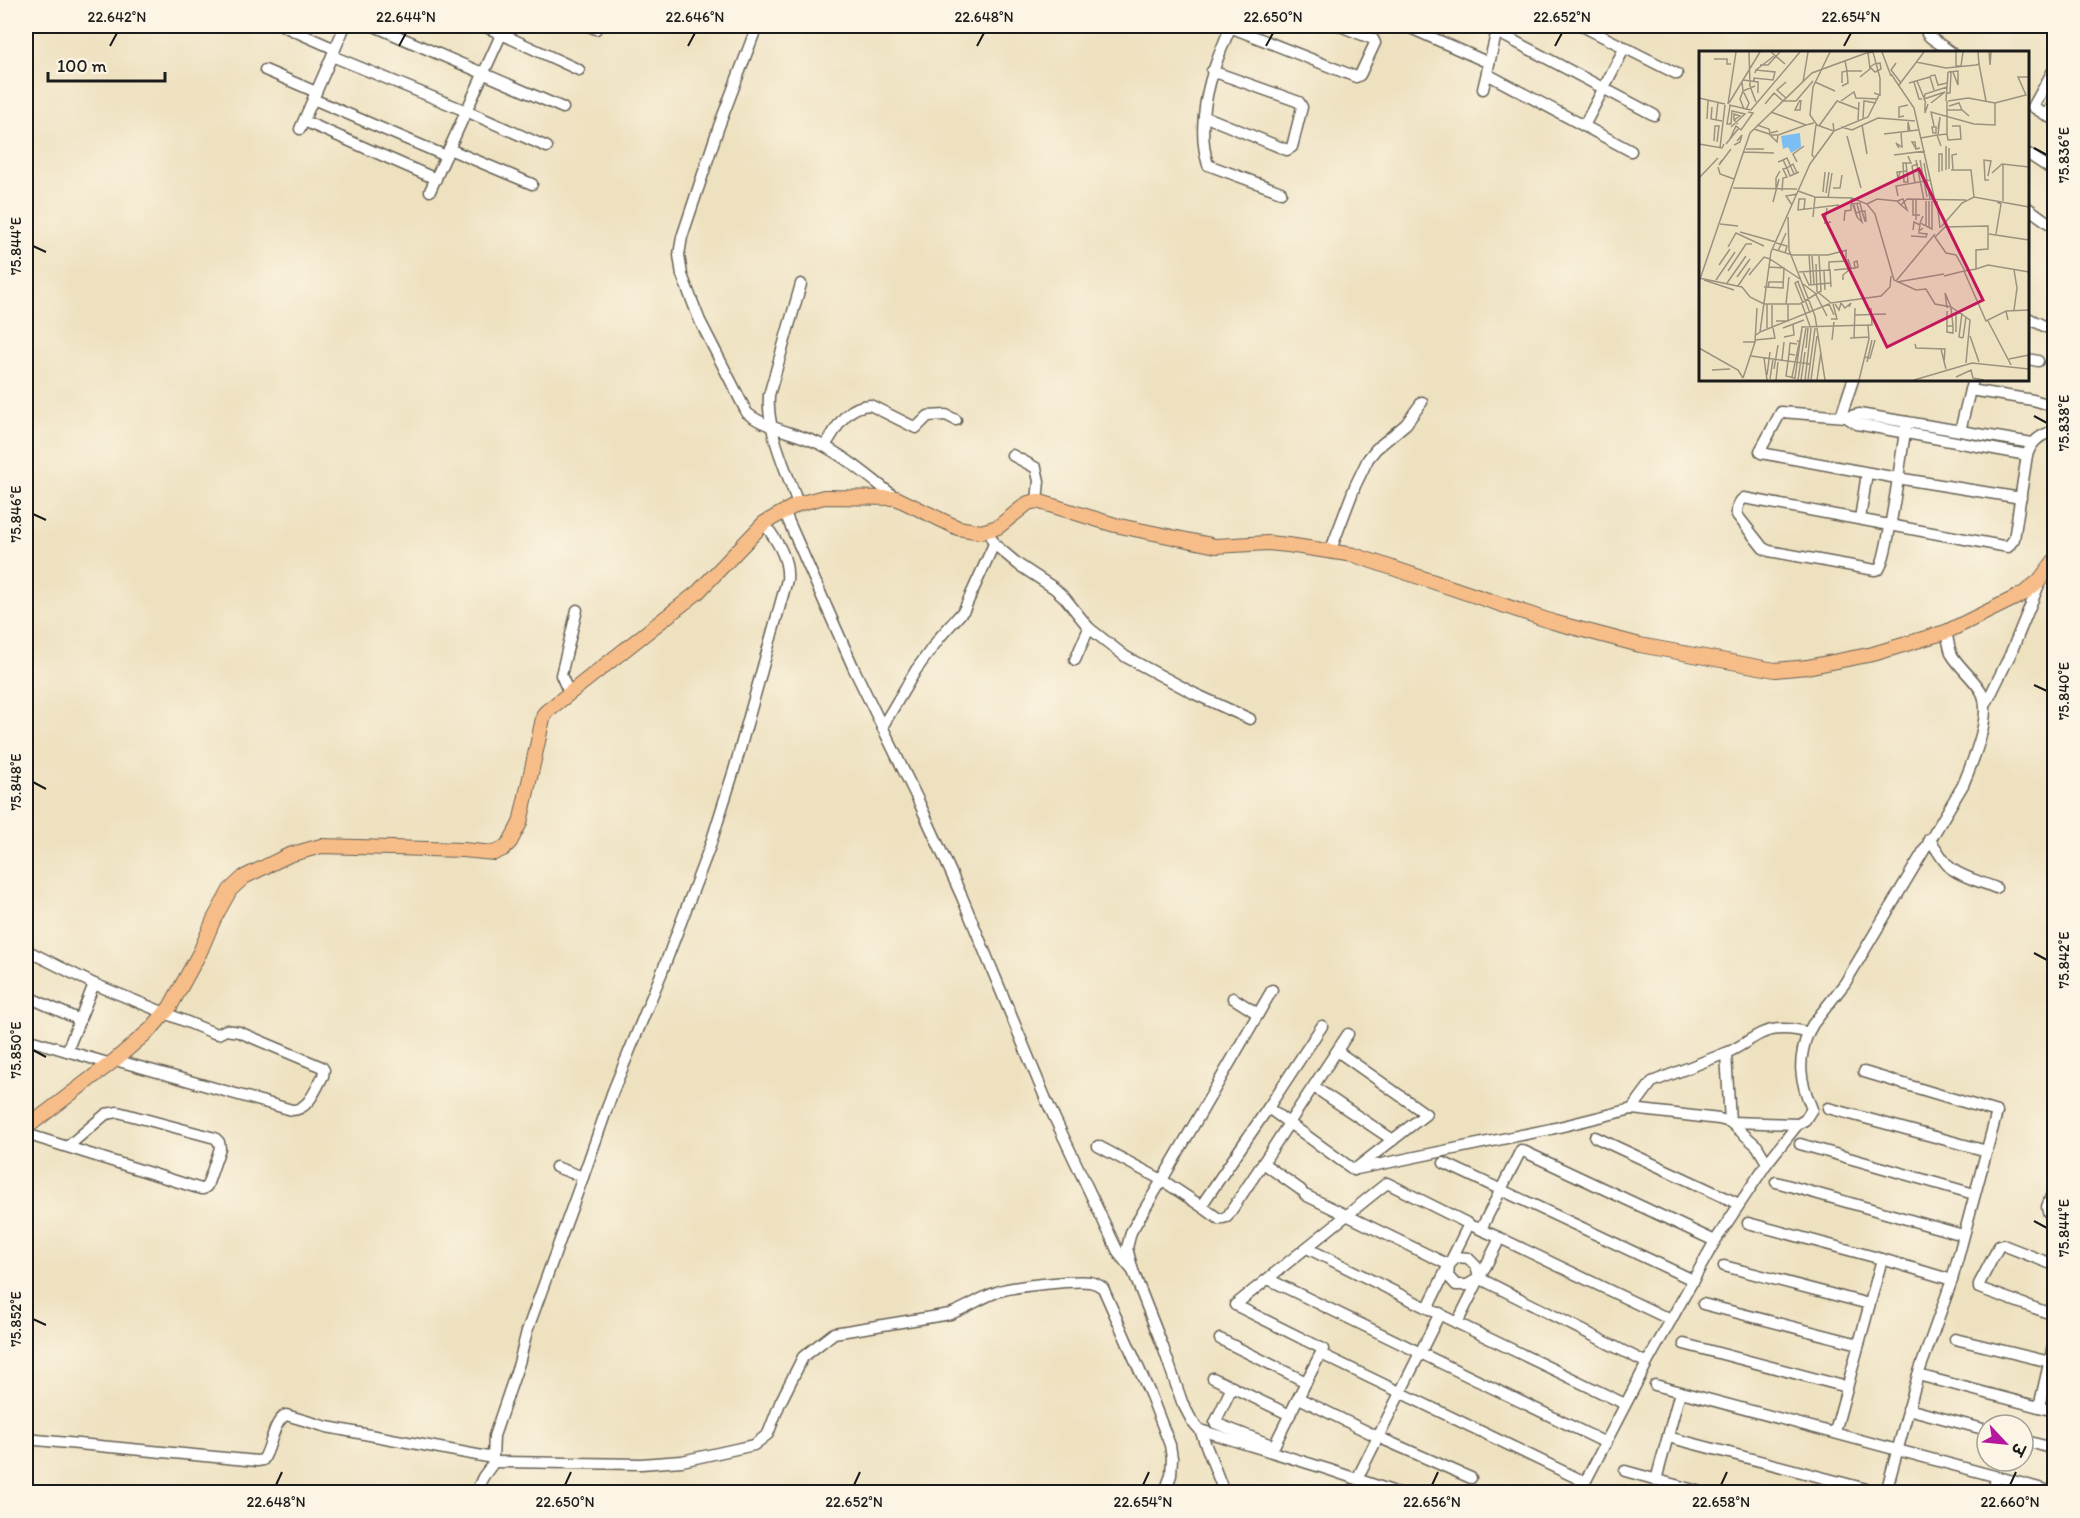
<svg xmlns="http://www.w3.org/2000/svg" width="2080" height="1518" viewBox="0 0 2080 1518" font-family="Itim,'Playpen Sans Deva',sans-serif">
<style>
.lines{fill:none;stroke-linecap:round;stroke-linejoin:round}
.minor-casing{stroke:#666155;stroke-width:13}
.major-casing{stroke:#666155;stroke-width:16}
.minor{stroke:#fff;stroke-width:10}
.major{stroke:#f7bd88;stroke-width:14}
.ticks{fill:none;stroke:#1c1c1c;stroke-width:2}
.inset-road{fill:none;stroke:#9a927e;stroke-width:1.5}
.view{fill:#c2185b;fill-opacity:0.15;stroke:#c2185b;stroke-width:3}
.inset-edge{fill:none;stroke:#1c1c1c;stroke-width:3}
.neatline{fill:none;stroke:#1c1c1c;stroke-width:2}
.ticks-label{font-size:15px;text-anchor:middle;fill:#1c1c1c}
</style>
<rect width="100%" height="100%" fill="#fcf5e5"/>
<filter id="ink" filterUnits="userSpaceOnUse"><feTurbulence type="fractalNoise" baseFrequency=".0167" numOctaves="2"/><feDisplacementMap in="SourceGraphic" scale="12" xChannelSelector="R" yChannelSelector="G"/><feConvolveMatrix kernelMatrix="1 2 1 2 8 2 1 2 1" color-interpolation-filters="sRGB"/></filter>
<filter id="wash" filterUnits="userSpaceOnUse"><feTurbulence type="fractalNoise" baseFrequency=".008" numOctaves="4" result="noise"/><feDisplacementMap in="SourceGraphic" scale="24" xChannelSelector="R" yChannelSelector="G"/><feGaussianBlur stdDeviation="1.35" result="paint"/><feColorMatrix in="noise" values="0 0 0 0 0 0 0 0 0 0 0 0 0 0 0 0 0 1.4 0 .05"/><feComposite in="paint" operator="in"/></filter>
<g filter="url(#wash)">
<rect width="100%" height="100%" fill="#eee1c0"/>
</g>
<g filter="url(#ink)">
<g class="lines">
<g class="minor-casing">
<g id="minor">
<polyline points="283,26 335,49"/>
<polyline points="374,26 563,108"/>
<polyline points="484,26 579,70"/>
<polyline points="589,26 596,29"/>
<path d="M757 26 719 126 682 237 679 255 682 275 700 321 747 413C768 430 800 433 824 446 850 460 873 480 896 498"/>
<polyline points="1406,26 1489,63"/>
<polyline points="1582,26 1677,74"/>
<polyline points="1930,26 1927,34 1931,38 1951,52"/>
<polyline points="2050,26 2054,28"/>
<polyline points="1230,27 1356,77 1360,75 1375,43 1373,39 1340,26"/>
<polyline points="1497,32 1654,115"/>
<polyline points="332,56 466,111 547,147"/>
<polyline points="2054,69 2033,107 2054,120"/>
<polyline points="265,70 316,92"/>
<path d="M1212 71 1299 102 1302 107 1292 147 1287 150 1204 116C1207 83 1218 56 1231 26"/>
<polyline points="1487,74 1631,151"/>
<polyline points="1483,89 1498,26"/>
<polyline points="313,99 446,156"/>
<polyline points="2047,115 2054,103"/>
<path d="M1204 116C1202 134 1203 148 1208 165L1281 192"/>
<polyline points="304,121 436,179"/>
<polyline points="1584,126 1625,47"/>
<polyline points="300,129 345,26"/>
<polyline points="449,149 532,184"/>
<polyline points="2028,154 2054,171"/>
<polyline points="430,191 505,26"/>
<polyline points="2028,208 2054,227"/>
<polyline points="2028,318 2054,331"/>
<polyline points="2028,359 2038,361"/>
<polyline points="1973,380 1970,390 2033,400 2054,406"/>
<polyline points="1841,416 1853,380"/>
<polyline points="1846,417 1781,412 1760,451 1761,453 1897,478 2021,498"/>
<path d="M1907 422 1905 433C1901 454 1888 558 1879 569L1875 570 1769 551 1763 548 1737 515C1736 509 1739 501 1744 498L2008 547 2014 539 2027 455C2032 441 2040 435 2054 431"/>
<polyline points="1960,431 1970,390"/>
<path d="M825 446C837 428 845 406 870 405L916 428 928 416 946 415 956 420"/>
<polyline points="1012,455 1036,468 1039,481 1037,501"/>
<polyline points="2027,455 1857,424 1846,417 1859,414 2032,443"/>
<path d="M798 504C787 471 766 430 769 395L801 284"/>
<polyline points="784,511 854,669 918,800 962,897 1047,1102 1119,1254 1133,1271"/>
<polyline points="1860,519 1867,473"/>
<polyline points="992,539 994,544 1019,565 1054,588 1065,598 1089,628 1075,660"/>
<polyline points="1330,552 1355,486 1368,459 1376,449 1406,424 1422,402"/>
<polyline points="1089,628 1126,657 1195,694 1250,719"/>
<polyline points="569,693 561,675 577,610"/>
<polyline points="1986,704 2010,655 2040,582"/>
<polyline points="882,727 916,670 940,637 964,610 994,544"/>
<path d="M1929 839C1937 848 1943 863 1952 869 1964 878 1982 882 1996 888"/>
<polyline points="26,950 94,984"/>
<polyline points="26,996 80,1020"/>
<polyline points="1233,998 1258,1014"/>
<polyline points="1322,1026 1268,1108 1289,1123 1348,1034"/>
<polyline points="26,1039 111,1064"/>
<path d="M67 1051 94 984 214 1033 218 1034 226 1030 239 1032 322 1067 324 1070 323 1076C316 1088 309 1110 292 1110L115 1060"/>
<path d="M1726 1053 1652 1082 1632 1109 1719 1119 1730 1122 1798 1124 1805 1120 1812 1109C1800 1081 1797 1062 1808 1033"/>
<polyline points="1864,1072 1997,1112 1952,1280 1918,1375 1886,1492"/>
<polyline points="1314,1087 1393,1140"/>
<polyline points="1268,1108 1201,1206 1162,1180 1272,990"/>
<polyline points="1828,1108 1987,1151"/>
<polyline points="26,1134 201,1189 203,1189 207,1186 220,1148 219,1142 215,1138 118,1112 106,1114 67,1147"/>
<polyline points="1595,1137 1739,1204"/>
<polyline points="1800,1144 1974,1194"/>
<polyline points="1098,1146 1162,1180 1131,1232 1127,1248 1133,1271 1163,1347 1182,1402 1192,1421 1200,1430 1327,1469 1395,1492"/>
<polyline points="1444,1163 1693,1280"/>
<polyline points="1767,1163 1798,1124"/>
<polyline points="1357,1169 1551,1129 1632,1109"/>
<path d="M583 1177 613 1091 662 972 710 846 735 767 787 580C789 558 777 541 764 523"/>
<polyline points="1776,1182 1963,1235"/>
<polyline points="2054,1188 2047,1207 2048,1212 2054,1216"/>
<polyline points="1301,1190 1263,1163 1289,1123 1354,1170 1426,1114 1337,1051"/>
<polyline points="1305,1195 1449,1265"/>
<polyline points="1201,1206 1219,1219 1227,1217 1263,1163"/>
<polyline points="1748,1223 1882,1259 1952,1280"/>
<polyline points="1481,1229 1521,1150 1715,1241"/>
<polyline points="1500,1238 1671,1320"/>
<polyline points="1307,1248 1457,1323 1625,1404"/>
<polygon points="1457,1257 1468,1258 1476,1266 1479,1278 1467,1285 1456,1285 1448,1276 1449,1265"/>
<polyline points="2054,1265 2003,1245 1999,1246 1979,1284 1979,1288 2054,1315"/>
<polyline points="1724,1266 1869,1304"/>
<polyline points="1479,1278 1647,1363"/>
<polyline points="1268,1279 1606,1443"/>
<polyline points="1703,1304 1859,1344"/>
<polyline points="1457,1323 1500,1238 1475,1227"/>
<polyline points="1220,1339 1306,1382 1323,1349 1235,1305 1387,1183 1469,1224 1428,1307"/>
<polyline points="1955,1339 2054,1363"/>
<polyline points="1684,1344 1847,1387"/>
<polyline points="1321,1354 1585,1482"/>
<polyline points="1918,1375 2054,1411"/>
<polyline points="1213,1378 1290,1415"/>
<polyline points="1655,1385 2054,1492"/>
<polyline points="1232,1387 1215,1423 1274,1446 1306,1382"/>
<polyline points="1299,1398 1378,1437 1471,1478"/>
<polyline points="2039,1407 2054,1342"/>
<polyline points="1908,1409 1987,1430"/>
<polyline points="1200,1430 1224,1492"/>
<polyline points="1835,1432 1882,1259"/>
<polyline points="1668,1437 1878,1492"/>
<path d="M26 1439 257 1461 263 1460C272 1447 272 1423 286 1415L327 1427 493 1458 494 1462 483 1477 476 1492"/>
<polyline points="2023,1440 2054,1449"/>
<polyline points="493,1458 494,1436 519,1363 527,1331 583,1177 556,1167"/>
<path d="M494 1462 641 1464 682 1461 754 1445 768 1434 780 1403 803 1357 834 1333 950 1314C967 1308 980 1298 997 1292 1012 1286 1074 1280 1090 1282 1095 1283 1099 1285 1103 1288L1151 1396 1170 1445 1172 1458 1171 1475 1165 1492"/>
<polyline points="1625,1471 1701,1492"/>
<polyline points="1357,1479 1440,1313"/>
<polyline points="1656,1480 1680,1392"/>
<path d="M1580 1492 1647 1363 1715 1241 1767 1163 1757 1146 1730 1122 1726 1053C1739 1048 1748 1040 1760 1034 1773 1027 1794 1028 1808 1033L1813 1024 1845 983 1963 785C1972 763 1994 713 1981 691 1973 678 1960 668 1952 655 1949 649 1948 639 1946 632"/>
<polyline points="1993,1492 1996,1478"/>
</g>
</g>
<g class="major-casing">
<polyline id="major" points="26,1128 115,1060 151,1029 170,1007 200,952 214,919 230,890 244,877 289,855 321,846 463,850 494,853 503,849 510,842 520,823 544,714 547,711 698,592 764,523 798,504 824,497 896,498 958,528 981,532 998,527 1028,503 1037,501 1115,525 1216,546 1268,543 1288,545 1354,555 1553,622 1640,645 1775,670 1807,667 1873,654 1946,632 2023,594 2039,581 2054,561"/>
</g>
<use href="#minor" class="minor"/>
<use href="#major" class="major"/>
</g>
</g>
<path class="ticks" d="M110 46 117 33M399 46 406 33M688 46 695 33M977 46 984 33M1266 46 1273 33M1555 46 1562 33M1844 46 1851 33M2034 148 2047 155M33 246 46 252M2034 416 2047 423M33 514 46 520M2034 685 2047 691M33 782 46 789M2034 953 2047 960M33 1050 46 1057M2034 1221 2047 1228M33 1319 46 1325M276 1485 282 1472M565 1485 571 1472M854 1485 860 1472M1143 1485 1149 1472M1432 1485 1438 1472M1721 1485 1727 1472M2010 1485 2016 1472"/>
<g transform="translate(1699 51)">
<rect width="330" height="330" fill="#eee1c0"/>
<path d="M101 82 102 96 92 102 89 96 84 98 82 85Z" fill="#7cbef1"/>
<path class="inset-road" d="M50 1 51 35 57 51M72 1 86 13M131 1 114 36 111 64 118 74 135 80 111 113 99 140 116 146 153 147 168 153 176 163 195 229 217 239 227 238 236 253 252 256 271 269 267 312M183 1 192 25M257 1V15H262L264 1M290 1 291 14 292 1M169 2 174 1 181 27V44L175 42M15 8H28V13H32M146 10 148 20H163M217 11 247 17 277 14 280 13 279 1M177 12 171 16 176 21 182 18 181 12 177 13M197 12 192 19 202 32M280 13 287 50M61 14H69L81 1M57 19 75 5M249 21 259 20V34L254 21M192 23 215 57 236 150M231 25 236 24 239 34 248 32M161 26 171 18 169 2M44 29 59 31V42M218 30 225 47M43 31 44 40 56 35M55 31V27L74 29 76 21 57 19 56 22M87 31 78 39 87 47M104 31 109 1M116 31 136 40M215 31 220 48H223M210 32 231 26 235 39M200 34 225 1M143 35 149 32 148 20 143 21V32M44 40 41 48 45 58M44 40 50 52 47 59M248 42H251L252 21M0 47 26 53M225 48 226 43 248 36M101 49 96 59H101L102 49M84 50H97L114 30M142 50 155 41 157 47 179 48M247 50 249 21M249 50 269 47 296 52 327 44 319 26H330M30 52 61 1M226 52V62L229 53M227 52 225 48 246 41 232 52M29 53 37 1M66 53 75 42 84 50M30 54 52 59 101 1M31 55 28 73H32L33 60 46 63 32 76M250 55 260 52 263 59M13 56 12 68 23 70M248 59H263L270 65M72 61 107 74 115 72M205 65 200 66V56L209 54M164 67 165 50 177 52M8 68 9 49M17 69 19 51M35 69V63L41 65 35 69 39 73M159 69 160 51M134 72 135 80 169 66 180 44M58 74 70 78 71 82 79 80M163 74 168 103M120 75 138 50 159 58M235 75 232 61 275 73 296 74V52M142 76 153 79 179 67 216 70M233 76H237V82H234ZM55 78 70 83 78 91 79 84H72M239 78 241 66 239 84 248 83V50M209 80V71L211 80M185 83 219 79M248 83 249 89 262 88 261 75H253M79 84 107 74M148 85 162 137M222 87 238 84 242 95M31 88 37 75 42 79 54 62 49 61M15 90 16 75H20L18 91M0 93 23 97 25 93M27 93 40 77M35 94 41 91 43 84 38 90M247 95V119M21 97 26 54M200 97 197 92 203 96 202 81M250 97V118M47 98H65M217 98 213 91H216L217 98 221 97M45 101 75 102M195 104 226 100M116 107 113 104 117 74M23 109 20 114 32 98M84 109 88 107 95 123M217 109 225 149M221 109 228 146M79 111 84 109 88 117 84 118 88 126 84 127 83 140M98 111 94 103 105 95M207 112 209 131H205L204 112H212L209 105M225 112 231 148M304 114V150M19 116 21 123 35 128M252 119H272L275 146M254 119 253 104 258 103M201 121 199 129 198 121H199L207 120M240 121V103H243V120M98 122 94 113 88 117 91 125 100 121M293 122 303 113 330 116M289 125 292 110 285 109 286 129H290M0 127 19 107M216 132 213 115 219 113M34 137 98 138M134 137H141L143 124M77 139V127L81 120M124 141 126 121M127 142 130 121M199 145 197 135 232 129M129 147 133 122M152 147 153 153 161 152 163 160 166 170H167L166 160H163L157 162H156M214 149V164H221M217 149V169M198 150 204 148 208 159 202 154M230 150V176M233 150V171M238 150 241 177M74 151 80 128M158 153 163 171 158 166M168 153 178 148 198 150 202 154 208 148 267 149M93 154 87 145 98 143M154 154 158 166 155 154M128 157 126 172 132 171M105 159 106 148H100L99 159 140 154M224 165 221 172 233 178V171M89 166 90 199 116 265 126 329M114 166 116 146M145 170 146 160 152 159V153M21 173 39 175M227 175V150M242 176 263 152 275 146 330 156M214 179 215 171 221 174 220 180 224 177M41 181 77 191M290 183 330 189M297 183 302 153 298 151M212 185 227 186 228 183 219 182M77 192 88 195 86 202M29 196 37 182 65 195M74 198 93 204H129L148 199M79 200 87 182M110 204 112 234M113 205 115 233M71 208 101 228M158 210 159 216 156 217 155 211ZM117 213 118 241M20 214 31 198M277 218 289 214 330 221M130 219V211L147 210V200M135 219 156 217M315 219 318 237 315 259M29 220 47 193H53M125 220 126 239M266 220 257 204 247 202 236 186 246 176 289 175V198L277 199V218L265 220 287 270 307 260 309 269M100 221 131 219 132 236M104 221 110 234 132 232M50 224 65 206 71 208M245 225 265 220M38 226 51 208M0 227 43 236 51 246 65 253H101L122 240 120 205M5 229 35 239M17 229 36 201M144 229V224L149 220V208L152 217M100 230 96 232 104 252M197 230 236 183M0 231 51 82 113 22 170 1M99 231 111 262M198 231 245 223M28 232 47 205M104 233 116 242 128 265M39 235 51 217M65 236 84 237 85 217 70 216M69 237 70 231H85M120 242 132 252 182 245 191 236 192 225M87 253 90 226M103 253 112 278 106 329M136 253 140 259 142 252 146 257 152 252 150 256M73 254V277M248 257 246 242 252 256M252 257 254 275M307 260 330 259M263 262 260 286 264 287M156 264 187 263M132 268H138L134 253M77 270H89V253M289 270 312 314M248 275H254V282L248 281V260M68 277V253M84 277 105 269M61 281 130 253 135 264M257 281V263L261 262M57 284 61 281 72 201 99 140M271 285 280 311M85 286 95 284 94 274M151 287 170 286M155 287 156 257M264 287 267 266M56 289 76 287 74 277M133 289 135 271M98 290 101 291 103 276 169 274M44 291H56L44 327M56 291 58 257M216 293 217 297 246 298 245 312M0 297 39 319 44 327M107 297 109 277M242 298 247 318M103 301 107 277M90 303 91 292 98 293M96 304 90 303 87 325 96 327 101 291M52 305 111 313M165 306 171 307 176 289M65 307 68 329M310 308 330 304M83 309 85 291M168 311 173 289M75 318 79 294M13 319 31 318M68 324 71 301M93 326 103 279M257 326 272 319 274 327 285 329M71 328 74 308M77 329 79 311M99 329 103 301M102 329 106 301M109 329 116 277M112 329 118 285M118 329 122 301M160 329 170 288 169 274H173L172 257M215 329 273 312 330 318"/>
<path class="view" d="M220 118 284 249 188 296 124 164Z"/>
<rect width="330" height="330" class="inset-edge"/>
</g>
<rect width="2080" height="1518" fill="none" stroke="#fcf5e5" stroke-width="66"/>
<g transform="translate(2005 1443) rotate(116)"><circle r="28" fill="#fcf5e5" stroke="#a29e95" stroke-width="1.5"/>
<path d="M0-4.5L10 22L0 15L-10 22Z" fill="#b5179e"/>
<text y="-9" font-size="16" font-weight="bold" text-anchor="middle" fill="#1c1c1c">उ</text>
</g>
<path d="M48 72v9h117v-9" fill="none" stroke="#1c1c1c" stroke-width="3"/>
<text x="57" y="72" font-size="18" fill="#1c1c1c" stroke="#fcf5e5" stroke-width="4.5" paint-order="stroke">100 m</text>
<rect x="33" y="33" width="2014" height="1452" class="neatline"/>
<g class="ticks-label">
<text x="117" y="22">22.642°N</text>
<text x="406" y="22">22.644°N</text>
<text x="695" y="22">22.646°N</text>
<text x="984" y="22">22.648°N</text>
<text x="1273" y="22">22.650°N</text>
<text x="1562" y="22">22.652°N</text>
<text x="1851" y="22">22.654°N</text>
<text transform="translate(2064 155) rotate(-90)" y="5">75.836°E</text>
<text transform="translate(16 246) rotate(-90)" y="5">75.844°E</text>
<text transform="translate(2064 423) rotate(-90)" y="5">75.838°E</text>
<text transform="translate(16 514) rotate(-90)" y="5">75.846°E</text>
<text transform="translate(2064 691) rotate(-90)" y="5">75.840°E</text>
<text transform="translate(16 782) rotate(-90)" y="5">75.848°E</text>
<text transform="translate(2064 960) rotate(-90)" y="5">75.842°E</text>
<text transform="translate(16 1050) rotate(-90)" y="5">75.850°E</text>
<text transform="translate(2064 1228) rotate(-90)" y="5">75.844°E</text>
<text transform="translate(16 1319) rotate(-90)" y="5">75.852°E</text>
<text x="276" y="1507">22.648°N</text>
<text x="565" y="1507">22.650°N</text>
<text x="854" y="1507">22.652°N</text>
<text x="1143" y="1507">22.654°N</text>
<text x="1432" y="1507">22.656°N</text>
<text x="1721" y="1507">22.658°N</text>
<text x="2010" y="1507">22.660°N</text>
</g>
</svg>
